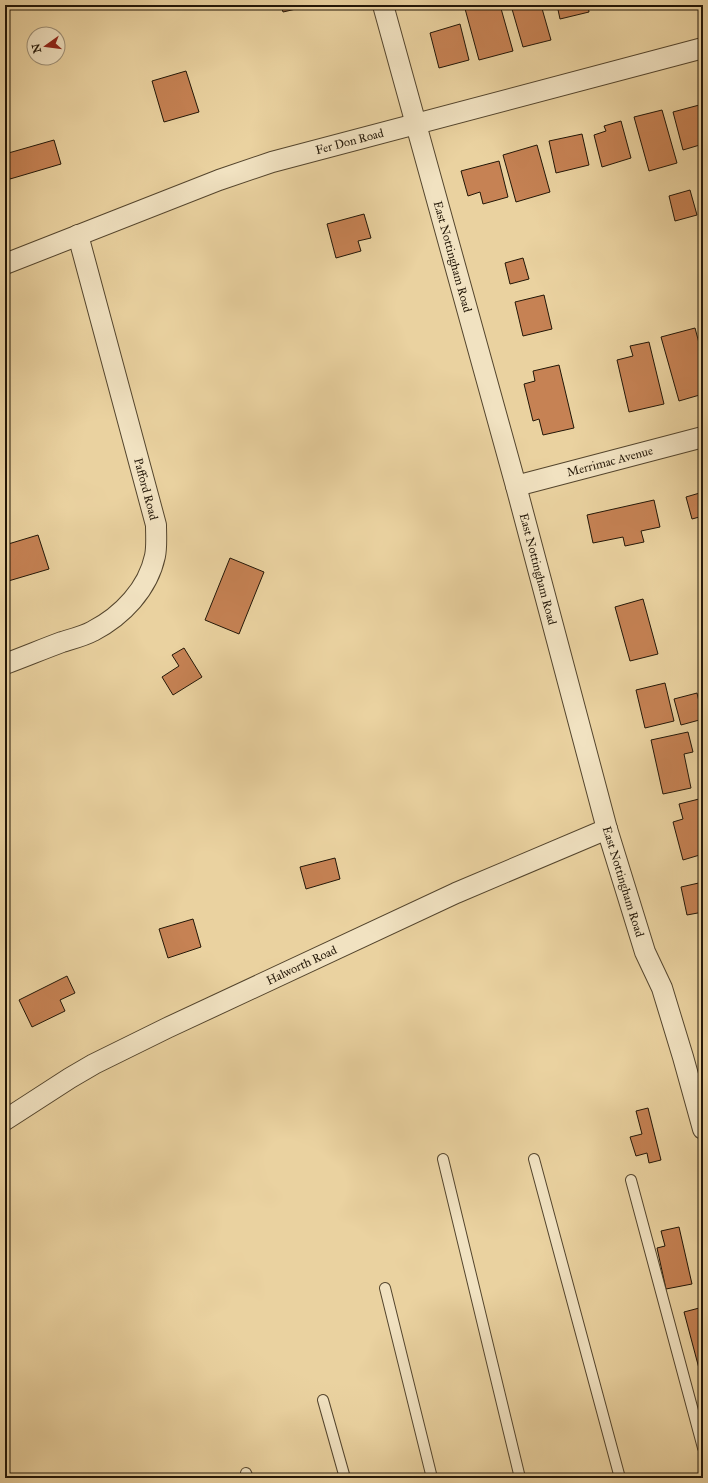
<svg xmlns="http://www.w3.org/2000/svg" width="708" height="1483" viewBox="0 0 708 1483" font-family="'IM FELL Great Primer',serif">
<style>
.building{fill:#c68254;stroke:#221607}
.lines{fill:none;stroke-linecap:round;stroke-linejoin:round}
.lane-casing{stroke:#54452d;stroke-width:12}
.street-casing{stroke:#54452d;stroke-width:22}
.lane{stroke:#f1e2c1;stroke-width:10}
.street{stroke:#f1e2c1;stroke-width:20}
.labels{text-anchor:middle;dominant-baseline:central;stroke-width:3;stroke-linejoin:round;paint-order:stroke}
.street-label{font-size:12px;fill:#221607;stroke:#f1e2c1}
</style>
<rect width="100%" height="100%" fill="#ead2a0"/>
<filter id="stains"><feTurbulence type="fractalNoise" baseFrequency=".005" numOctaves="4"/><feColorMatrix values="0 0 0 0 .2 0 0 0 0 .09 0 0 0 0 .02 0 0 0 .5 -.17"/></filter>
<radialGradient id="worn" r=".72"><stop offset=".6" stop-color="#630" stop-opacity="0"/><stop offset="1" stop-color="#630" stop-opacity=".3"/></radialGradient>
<g class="building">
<polygon points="281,5 309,5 309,6 283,12"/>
<polygon points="464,5 500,5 513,51 479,60"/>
<polygon points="527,5 541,5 551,40 523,47 512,9"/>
<polygon points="557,5 588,5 589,12 560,19"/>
<polygon points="460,24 469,60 439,68 430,33"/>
<polygon points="186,71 199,112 164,122 152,81"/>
<polygon points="703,104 703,144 683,150 673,112"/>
<polygon points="662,110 677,163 649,171 634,117"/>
<polygon points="621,121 631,158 602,167 594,135 606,131 604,126"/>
<polygon points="582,134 589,165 556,173 549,141"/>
<polygon points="54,140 61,164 10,179 5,160 5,154"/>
<polygon points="537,145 550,192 516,202 503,155"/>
<polygon points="499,161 508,197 483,204 480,192 468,196 461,171"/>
<polygon points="690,190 697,215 675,221 669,196"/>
<polygon points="364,214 371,238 358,241 361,251 336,258 327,224"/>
<polygon points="523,258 529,279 510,284 505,263"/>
<polygon points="544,295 552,329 523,336 515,302"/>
<polygon points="695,328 703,358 703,394 679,401 661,337"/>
<polygon points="649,342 664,404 629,412 617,360 633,356 630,346"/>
<polygon points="559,365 574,428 543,435 539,419 533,421 524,384 535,381 533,371"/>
<polygon points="703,492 703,516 692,519 686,497"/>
<polygon points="654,500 660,527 641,531 644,542 625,546 623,537 593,543 587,515"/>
<polygon points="38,535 49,569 5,582 5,545"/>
<polygon points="230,558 264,572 239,634 205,620"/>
<polygon points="643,599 658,654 630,661 615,607"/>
<polygon points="184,648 202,677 173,695 162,677 179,666 172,655"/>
<polygon points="665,683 674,721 645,728 636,690"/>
<polygon points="697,693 703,719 681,725 674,699"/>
<polygon points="688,732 693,752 684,754 691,788 663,794 651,740"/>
<polygon points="703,798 703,815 701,815 703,824 703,854 683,860 673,822 683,819 679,804"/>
<polygon points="335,858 340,879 306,889 300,867"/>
<polygon points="703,882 703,912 687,915 681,887"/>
<polygon points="193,919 201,947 168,958 159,929"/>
<polygon points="67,976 75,993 60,1000 65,1011 32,1027 19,1000"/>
<polygon points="648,1108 661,1160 649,1163 647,1153 636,1156 630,1137 642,1134 636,1111"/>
<polygon points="679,1227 692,1284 666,1289 657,1248 665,1246 661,1231"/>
<polygon points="703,1307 703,1375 701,1376 684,1312"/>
</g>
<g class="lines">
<g class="lane-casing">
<g id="lane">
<polyline points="443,1159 520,1478"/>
<polyline points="534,1159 620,1478"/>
<polyline points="631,1180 703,1448"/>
<polyline points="385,1288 432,1478"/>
<polyline points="323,1400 345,1478"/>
<polyline points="246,1473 248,1478"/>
</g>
</g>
<g class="street-casing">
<g id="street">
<path id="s1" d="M383 5 516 486 607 829 645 952 662 988 683 1057 703 1129"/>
<path id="s2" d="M5 264 219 180 272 162 703 48"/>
<path id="s3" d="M516 486 703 437"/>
<path d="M5 664C24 657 43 649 62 642 72 639 84 636 93 631 122 616 148 589 155 556 157 546 156 536 156 525L78 235"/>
<path id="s4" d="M5 1120 70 1078 94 1064 167 1028 456 893 607 829"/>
</g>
</g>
<use href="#lane" class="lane"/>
<use href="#street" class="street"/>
</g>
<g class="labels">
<g class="street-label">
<text stroke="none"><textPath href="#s2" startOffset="366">Fer Don Road</textPath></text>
<text stroke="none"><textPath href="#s1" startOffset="261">East Nottingham Road</textPath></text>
<text stroke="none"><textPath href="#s3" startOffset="97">Merrimac Avenue</textPath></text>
<text transform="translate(146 489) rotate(75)">Pafford Road</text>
<text stroke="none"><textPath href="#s1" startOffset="585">East Nottingham Road</textPath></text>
<text stroke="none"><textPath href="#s1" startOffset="909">East Nottingham Road</textPath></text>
<text stroke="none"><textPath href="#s4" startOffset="335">Halworth Road</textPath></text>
</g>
</g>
<rect width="708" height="1483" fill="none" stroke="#ead2a0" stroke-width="20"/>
<rect x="6" y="6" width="696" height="1471" fill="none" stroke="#221607" stroke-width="2"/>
<rect x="10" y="10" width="688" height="1463" fill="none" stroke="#221607"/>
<g transform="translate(46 46) rotate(256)"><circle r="19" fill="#f1e2c1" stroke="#9e9077"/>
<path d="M0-3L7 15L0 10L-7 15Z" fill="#8f2418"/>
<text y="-6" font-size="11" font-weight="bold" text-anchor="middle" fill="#221607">N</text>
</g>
<rect width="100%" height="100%" filter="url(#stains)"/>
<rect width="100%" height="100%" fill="url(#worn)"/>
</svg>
